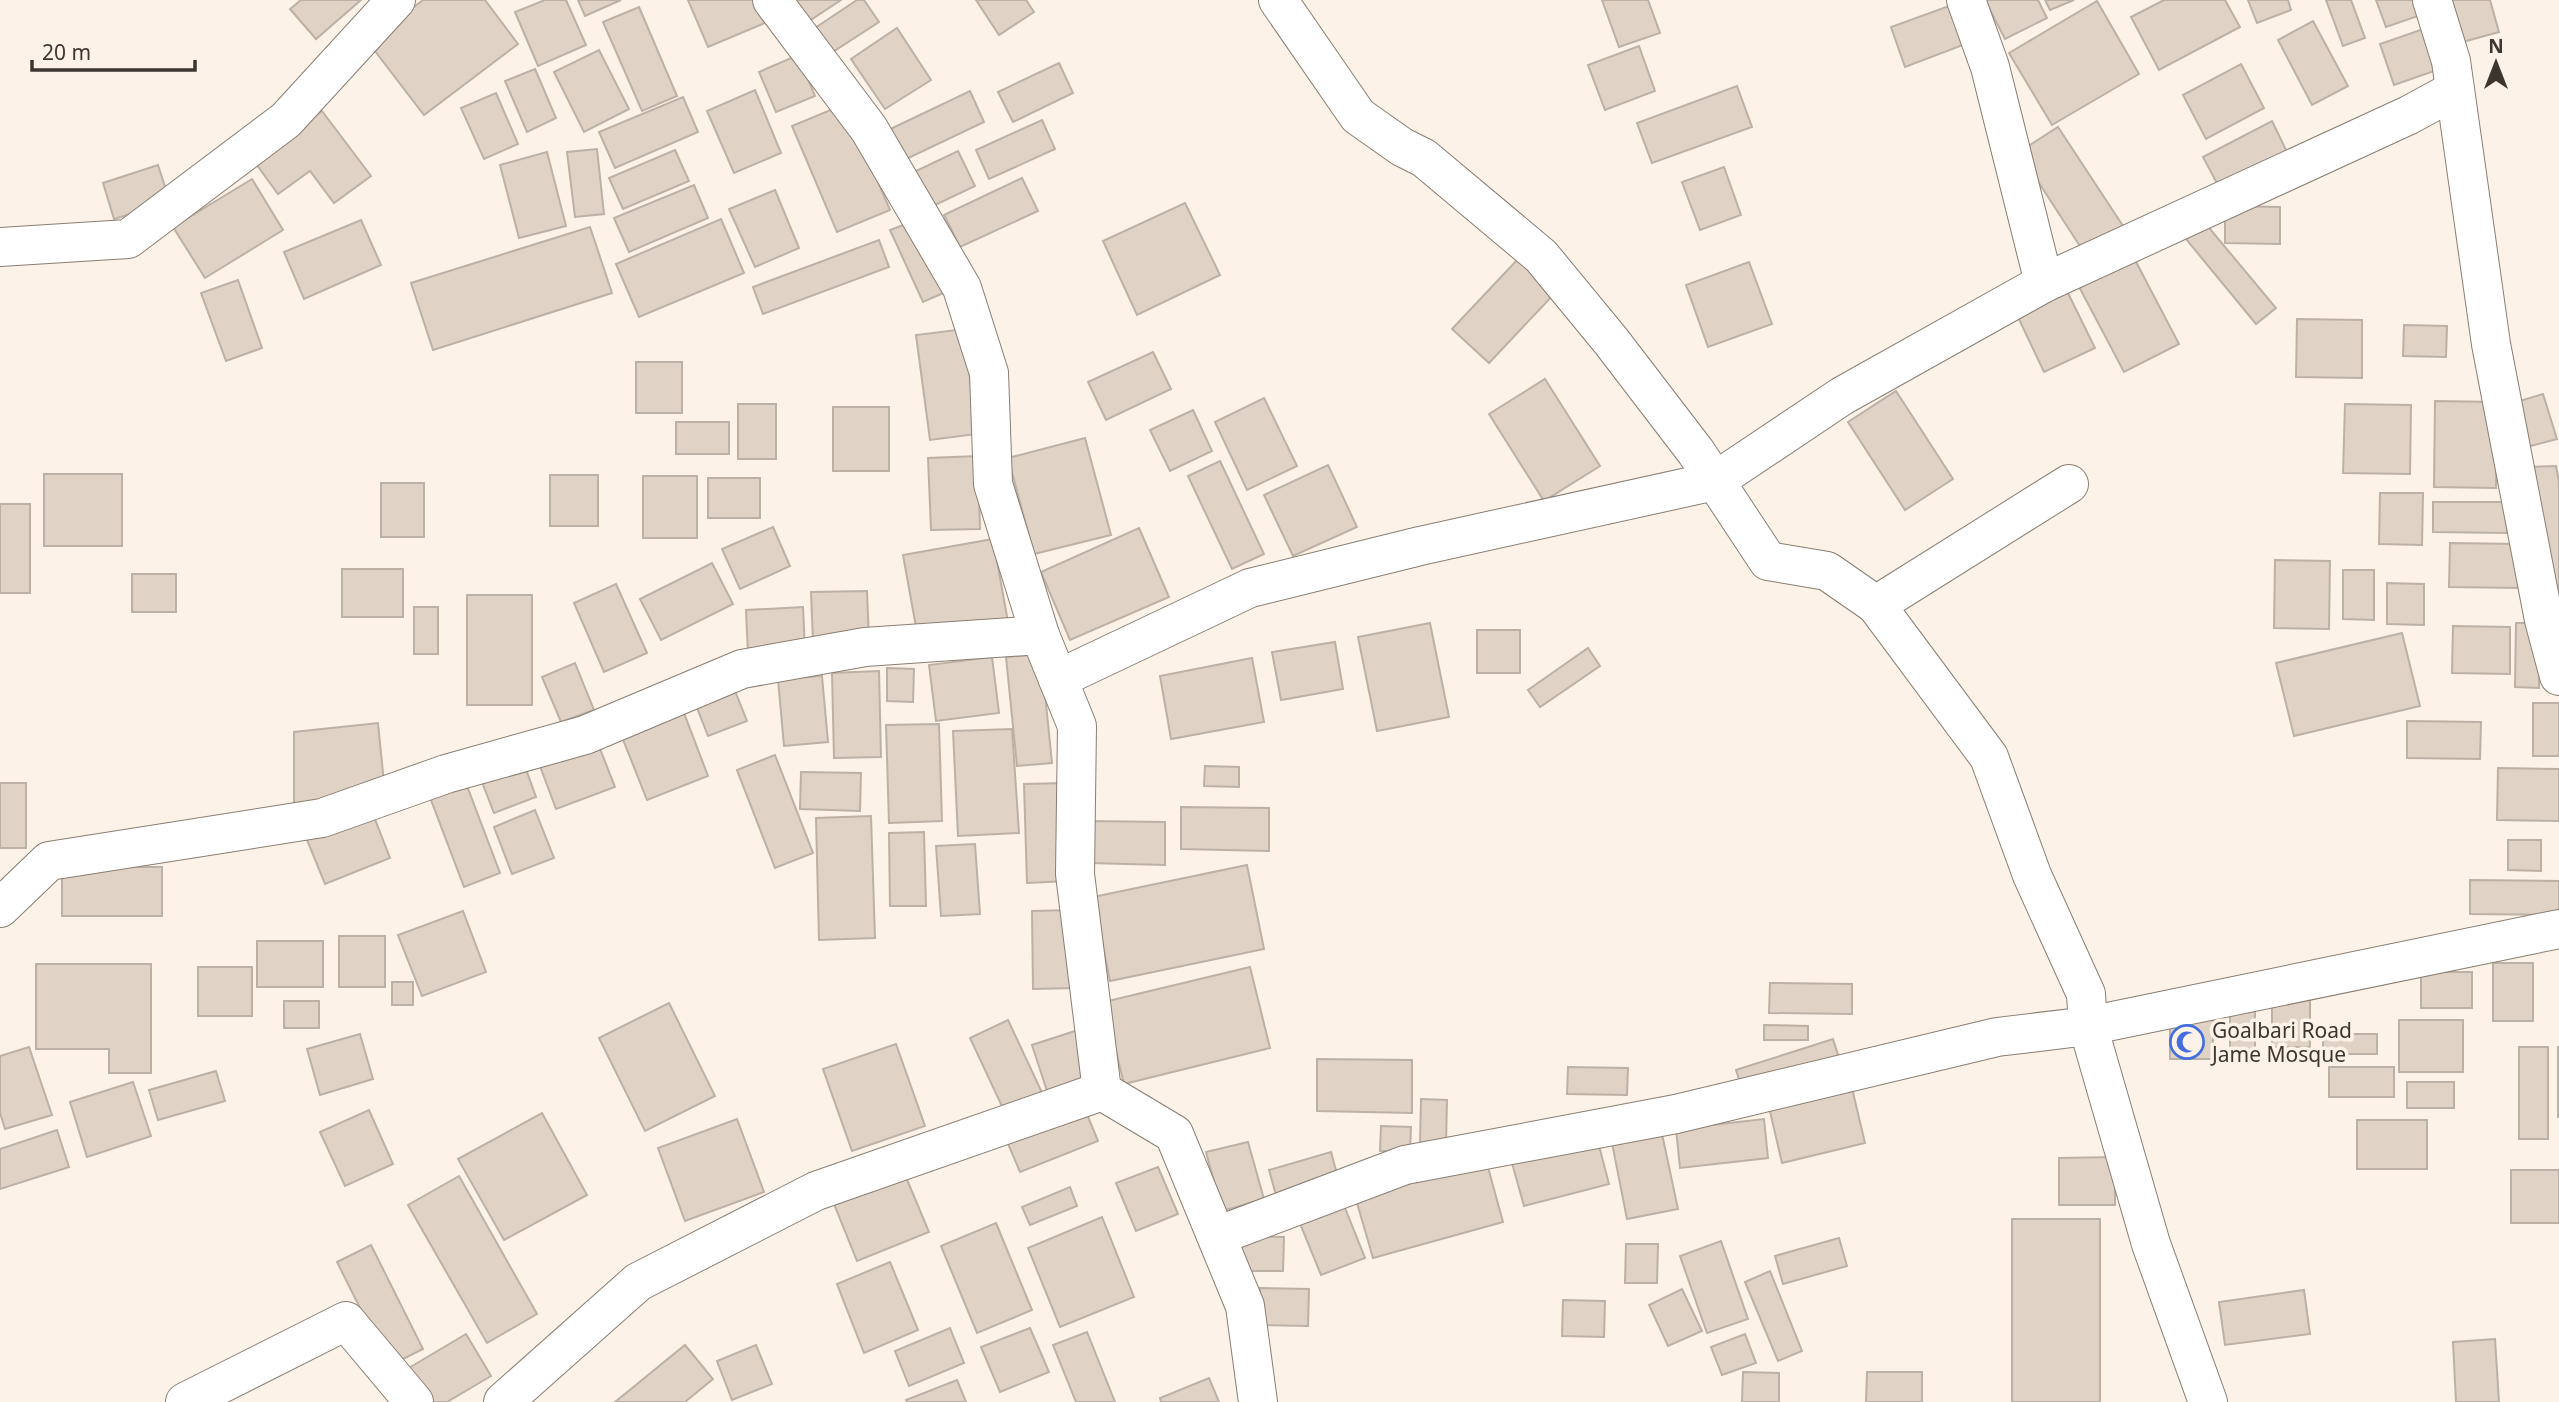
<svg xmlns="http://www.w3.org/2000/svg" width="2559" height="1402" viewBox="0 0 2559 1402" font-family="'Noto Sans',sans-serif">
<style>
.building{fill:#e0d3c6;stroke:#bdb0a4;stroke-width:2}
.lines{fill:none;stroke-linecap:round;stroke-linejoin:round}
.minor-casing{stroke:#897e72;stroke-width:40}
.minor{stroke:#fff;stroke-width:38}
.labels{text-anchor:middle;dominant-baseline:central;stroke-width:7;stroke-linejoin:round;paint-order:stroke}
.poi-label{font-size:21px;fill:#3c3631;stroke:#fdf2e8;text-anchor:start}
</style>
<rect width="100%" height="100%" fill="#fdf2e8"/>
<g class="building">
<polygon points="301,0 361,0 316,39 290,9"/>
<polygon points="423,0 485,0 518,44 424,115 368,42"/>
<polygon points="545,0 566,0 586,45 538,66 515,12"/>
<polygon points="578,0 621,0 585,16"/>
<polygon points="688,0 756,0 765,23 708,47"/>
<polygon points="791,0 841,0 806,23"/>
<polygon points="857,0 864,0 879,22 828,55 812,30"/>
<polygon points="976,0 1026,0 1034,12 999,35"/>
<polygon points="1602,0 1648,0 1660,33 1619,47"/>
<polygon points="1985,0 2038,0 2047,18 2005,39"/>
<polygon points="2045,0 2074,0 2050,10"/>
<polygon points="2164,0 2225,0 2240,27 2159,70 2131,17"/>
<polygon points="2248,0 2288,0 2291,10 2257,23"/>
<polygon points="2326,0 2351,0 2365,38 2343,46"/>
<polygon points="2376,0 2416,0 2421,15 2386,27"/>
<polygon points="2439,0 2490,0 2499,32 2452,45"/>
<polygon points="2097,1 2139,74 2052,125 2009,53"/>
<polygon points="1949,6 1963,45 1905,67 1891,27"/>
<polygon points="639,7 677,96 642,111 603,22"/>
<polygon points="2313,21 2348,86 2312,105 2278,40"/>
<polygon points="2429,27 2443,68 2394,85 2380,44"/>
<polygon points="897,28 931,80 885,109 851,59"/>
<polygon points="1639,46 1655,91 1605,110 1588,65"/>
<polygon points="599,50 629,109 584,132 554,72"/>
<polygon points="798,55 815,96 776,112 759,72"/>
<polygon points="1059,63 1073,93 1013,122 998,92"/>
<polygon points="2241,64 2264,108 2206,139 2183,95"/>
<polygon points="535,69 556,118 527,132 505,81"/>
<polygon points="1737,86 1752,127 1652,163 1637,123"/>
<polygon points="755,90 781,153 734,173 707,111"/>
<polygon points="970,91 984,122 898,163 884,132"/>
<polygon points="496,93 518,144 484,159 461,108"/>
<polygon points="683,97 698,132 615,168 599,132"/>
<polygon points="845,104 890,210 837,232 792,126"/>
<polygon points="322,111 371,176 334,203 310,171 278,194 254,161"/>
<polygon points="1042,120 1055,149 989,179 976,150"/>
<polygon points="2272,121 2288,154 2220,189 2203,157"/>
<polygon points="2058,127 2125,229 2085,254 2019,152"/>
<polygon points="597,149 604,214 575,217 567,152"/>
<polygon points="675,150 689,181 623,209 609,178"/>
<polygon points="958,151 975,186 931,207 914,172"/>
<polygon points="547,152 566,226 519,238 500,165"/>
<polygon points="158,165 170,202 114,219 103,183"/>
<polygon points="1724,167 1741,215 1700,230 1682,182"/>
<polygon points="1022,178 1038,211 960,247 944,215"/>
<polygon points="252,179 283,230 205,278 173,227"/>
<polygon points="694,185 708,218 629,252 614,218"/>
<polygon points="775,190 799,248 755,267 729,209"/>
<polygon points="1185,203 1220,275 1137,315 1103,241"/>
<polygon points="2225,206 2280,207 2280,244 2225,243"/>
<polygon points="721,219 744,273 639,317 616,264"/>
<polygon points="361,220 381,265 304,299 284,252"/>
<polygon points="916,220 948,291 923,302 890,230"/>
<polygon points="2205,223 2276,308 2256,324 2186,239"/>
<polygon points="590,227 612,293 433,350 411,283"/>
<polygon points="879,240 889,267 763,314 753,287"/>
<polygon points="2133,256 2179,344 2124,372 2077,283"/>
<polygon points="1519,258 1556,292 1489,363 1452,329"/>
<polygon points="1749,262 1772,324 1708,347 1686,285"/>
<polygon points="238,280 262,348 226,361 201,293"/>
<polygon points="2066,289 2095,348 2044,372 2016,313"/>
<polygon points="2297,319 2362,320 2362,378 2296,377"/>
<polygon points="2404,325 2447,326 2446,357 2403,356"/>
<polygon points="964,329 977,434 930,440 916,335"/>
<polygon points="1153,352 1171,389 1106,420 1088,382"/>
<rect x="636" y="362" width="46" height="51"/>
<polygon points="1545,379 1600,466 1544,501 1489,414"/>
<polygon points="1896,391 1953,479 1905,510 1848,422"/>
<polygon points="2543,394 2557,439 2523,448 2510,404"/>
<polygon points="1264,398 1297,466 1247,490 1215,422"/>
<polygon points="2435,401 2497,402 2496,488 2434,487"/>
<rect x="738" y="404" width="38" height="55"/>
<polygon points="2345,404 2411,405 2410,474 2343,473"/>
<rect x="833" y="407" width="56" height="64"/>
<polygon points="1193,410 1212,451 1170,471 1150,430"/>
<rect x="676" y="422" width="53" height="32"/>
<polygon points="1085,438 1111,535 1034,554 1008,458"/>
<polygon points="978,456 980,529 931,530 928,458"/>
<polygon points="1220,461 1264,554 1232,569 1188,476"/>
<polygon points="1328,465 1357,527 1293,556 1264,495"/>
<polygon points="2556,466 2559,482 2559,614 2524,467"/>
<rect x="44" y="474" width="78" height="72"/>
<rect x="550" y="475" width="48" height="51"/>
<rect x="643" y="476" width="54" height="62"/>
<rect x="708" y="478" width="52" height="40"/>
<rect x="381" y="483" width="43" height="54"/>
<polygon points="2380,493 2423,493 2422,545 2379,544"/>
<polygon points="2433,502 2508,502 2507,533 2433,532"/>
<rect x="0" y="504" width="30" height="89"/>
<polygon points="773,527 790,566 740,589 722,549"/>
<polygon points="1139,528 1169,597 1070,640 1041,572"/>
<polygon points="993,539 1008,622 918,638 903,555"/>
<polygon points="2450,543 2519,544 2519,588 2449,587"/>
<polygon points="2275,560 2330,561 2329,629 2274,628"/>
<polygon points="712,563 733,604 661,640 640,599"/>
<rect x="342" y="569" width="61" height="48"/>
<polygon points="2343,570 2374,570 2374,620 2343,619"/>
<rect x="132" y="574" width="44" height="38"/>
<polygon points="2387,583 2424,584 2424,625 2387,624"/>
<polygon points="616,584 647,653 604,672 574,603"/>
<polygon points="867,591 869,640 813,641 811,592"/>
<rect x="467" y="595" width="65" height="110"/>
<rect x="414" y="607" width="24" height="47"/>
<polygon points="803,607 805,651 748,654 746,610"/>
<polygon points="1430,623 1449,717 1377,731 1358,637"/>
<polygon points="2516,623 2540,623 2539,688 2515,687"/>
<polygon points="2453,626 2510,627 2510,674 2452,673"/>
<rect x="1477" y="630" width="43" height="43"/>
<polygon points="2402,633 2420,706 2294,736 2276,663"/>
<polygon points="1335,642 1343,689 1281,700 1272,652"/>
<polygon points="1588,648 1600,666 1540,707 1528,690"/>
<polygon points="1041,654 1052,763 1017,766 1006,657"/>
<polygon points="992,657 999,713 936,721 929,665"/>
<polygon points="1252,658 1264,722 1171,739 1160,676"/>
<polygon points="575,663 594,710 561,722 542,677"/>
<polygon points="887,668 914,669 913,702 887,701"/>
<polygon points="879,671 881,757 834,758 832,673"/>
<polygon points="822,676 828,742 784,746 778,679"/>
<polygon points="733,686 747,721 708,736 694,700"/>
<rect x="2533" y="703" width="26" height="53"/>
<polygon points="684,713 708,776 647,800 622,737"/>
<polygon points="2407,721 2481,722 2480,759 2407,758"/>
<polygon points="378,723 385,793 294,814 294,732"/>
<polygon points="939,724 942,821 889,823 886,725"/>
<polygon points="1012,729 1019,833 958,836 953,731"/>
<polygon points="595,736 615,787 556,809 537,758"/>
<polygon points="775,755 813,853 775,868 737,770"/>
<polygon points="523,761 536,797 494,813 480,777"/>
<polygon points="1205,766 1239,767 1239,787 1204,786"/>
<polygon points="2498,768 2559,769 2559,821 2497,820"/>
<polygon points="801,772 861,773 860,811 800,809"/>
<polygon points="464,778 500,873 464,887 428,792"/>
<rect x="0" y="783" width="26" height="65"/>
<polygon points="1065,783 1068,881 1027,883 1024,784"/>
<polygon points="1181,807 1269,808 1269,851 1181,849"/>
<polygon points="371,809 390,858 325,884 305,835"/>
<polygon points="535,810 554,858 512,874 494,827"/>
<polygon points="871,816 875,938 819,940 816,818"/>
<polygon points="1089,821 1165,822 1165,865 1088,863"/>
<polygon points="924,832 926,906 890,906 889,833"/>
<polygon points="2508,840 2541,840 2541,871 2508,870"/>
<polygon points="975,844 980,914 941,916 936,846"/>
<polygon points="1247,865 1264,949 1110,981 1093,897"/>
<rect x="62" y="867" width="100" height="49"/>
<polygon points="2470,880 2559,881 2559,915 2470,914"/>
<polygon points="1073,910 1074,988 1033,989 1032,911"/>
<polygon points="463,911 486,972 422,996 398,935"/>
<rect x="339" y="936" width="46" height="51"/>
<rect x="257" y="941" width="66" height="46"/>
<rect x="2493" y="963" width="40" height="58"/>
<polygon points="36,964 151,964 151,1073 109,1073 109,1049 36,1049"/>
<rect x="198" y="967" width="54" height="49"/>
<polygon points="1250,967 1270,1048 1124,1084 1104,1002"/>
<rect x="2421" y="972" width="51" height="36"/>
<rect x="392" y="982" width="21" height="23"/>
<polygon points="1770,983 1852,984 1852,1014 1769,1013"/>
<rect x="2272" y="998" width="38" height="49"/>
<rect x="284" y="1001" width="35" height="27"/>
<polygon points="669,1003 715,1096 645,1131 599,1038"/>
<rect x="2230" y="1006" width="25" height="49"/>
<rect x="2170" y="1016" width="43" height="43"/>
<polygon points="1008,1020 1045,1099 1007,1117 970,1038"/>
<rect x="2399" y="1020" width="64" height="52"/>
<polygon points="1764,1025 1808,1026 1808,1040 1764,1040"/>
<polygon points="1081,1029 1097,1080 1048,1094 1032,1045"/>
<polygon points="360,1034 373,1079 320,1095 307,1049"/>
<rect x="2323" y="1034" width="54" height="20"/>
<polygon points="1833,1039 1841,1064 1744,1095 1736,1070"/>
<polygon points="896,1044 925,1126 852,1151 823,1069"/>
<polygon points="29,1047 52,1115 5,1129 0,1113 0,1056"/>
<rect x="2519" y="1047" width="29" height="92"/>
<rect x="2558" y="1047" width="1" height="70"/>
<polygon points="1317,1059 1412,1060 1412,1113 1317,1111"/>
<polygon points="1568,1067 1628,1068 1627,1095 1567,1094"/>
<rect x="2329" y="1067" width="65" height="30"/>
<polygon points="216,1071 225,1101 158,1120 149,1090"/>
<polygon points="133,1082 151,1136 87,1157 70,1102"/>
<rect x="2407" y="1082" width="47" height="26"/>
<polygon points="1851,1084 1865,1143 1782,1163 1768,1103"/>
<polygon points="1421,1099 1447,1100 1446,1144 1420,1144"/>
<polygon points="1084,1107 1098,1141 1020,1172 1006,1139"/>
<polygon points="369,1110 393,1164 345,1186 320,1132"/>
<polygon points="542,1113 587,1195 504,1240 458,1159"/>
<polygon points="737,1119 764,1192 685,1221 658,1148"/>
<polygon points="1764,1119 1768,1158 1680,1168 1676,1129"/>
<rect x="2357" y="1120" width="70" height="49"/>
<polygon points="1381,1126 1411,1127 1410,1151 1380,1151"/>
<polygon points="57,1130 69,1167 0,1189 0,1149"/>
<polygon points="1662,1134 1678,1209 1627,1219 1612,1143"/>
<polygon points="1248,1142 1264,1199 1222,1211 1206,1152"/>
<polygon points="1598,1142 1609,1184 1524,1206 1512,1163"/>
<polygon points="1331,1152 1338,1178 1276,1195 1269,1170"/>
<polygon points="2115,1157 2115,1205 2059,1205 2059,1158"/>
<polygon points="1486,1160 1503,1222 1373,1258 1355,1196"/>
<polygon points="1158,1167 1178,1214 1136,1231 1116,1183"/>
<polygon points="903,1170 929,1232 857,1261 832,1199"/>
<rect x="2511" y="1170" width="48" height="53"/>
<polygon points="459,1176 537,1314 487,1343 408,1205"/>
<polygon points="1070,1187 1077,1206 1030,1225 1022,1207"/>
<polygon points="1343,1203 1365,1258 1321,1275 1299,1221"/>
<polygon points="1102,1217 1134,1297 1060,1327 1028,1248"/>
<rect x="2012" y="1219" width="88" height="183"/>
<polygon points="996,1223 1032,1310 977,1333 941,1246"/>
<polygon points="1234,1236 1284,1237 1283,1271 1234,1271"/>
<polygon points="1839,1238 1847,1266 1783,1284 1775,1256"/>
<polygon points="1721,1241 1748,1319 1707,1333 1680,1256"/>
<polygon points="1626,1244 1658,1244 1657,1283 1625,1283"/>
<polygon points="371,1245 423,1349 389,1366 337,1262"/>
<polygon points="890,1262 918,1330 864,1353 837,1284"/>
<polygon points="1770,1271 1802,1351 1778,1361 1745,1282"/>
<polygon points="1260,1288 1309,1289 1308,1326 1260,1325"/>
<polygon points="1682,1289 1702,1331 1668,1346 1649,1305"/>
<polygon points="2304,1290 2310,1334 2225,1345 2219,1302"/>
<polygon points="1563,1300 1605,1301 1604,1337 1562,1336"/>
<polygon points="950,1328 964,1363 909,1386 895,1351"/>
<polygon points="1030,1328 1049,1372 1000,1392 981,1347"/>
<polygon points="1087,1332 1115,1402 1076,1402 1053,1345"/>
<polygon points="466,1334 491,1376 447,1402 420,1402 402,1372"/>
<polygon points="1745,1334 1756,1363 1722,1375 1711,1347"/>
<polygon points="2495,1339 2499,1402 2456,1402 2453,1342"/>
<polygon points="685,1345 713,1379 685,1402 615,1402"/>
<polygon points="756,1345 772,1384 732,1400 717,1361"/>
<polygon points="1743,1372 1779,1373 1779,1402 1742,1402"/>
<polygon points="1867,1372 1922,1372 1922,1402 1866,1402"/>
<polygon points="1209,1378 1219,1402 1161,1402 1160,1398"/>
<polygon points="957,1380 966,1402 907,1402 906,1400"/>
</g>
<g class="lines">
<g class="minor-casing">
<g id="minor">
<polyline points="772,0 869,129 962,288 989,373 993,484 1040,635"/>
<polyline points="1966,0 1990,67 2044,283"/>
<polyline points="2432,0 2451,61 2491,344 2544,620 2559,676"/>
<polyline points="0,247 128,239 286,120 396,0"/>
<polyline points="1876,605 2069,484"/>
<polyline points="1058,679 1250,588 1420,546 1715,481 1842,396 2044,283 2409,115 2455,90"/>
<polyline points="0,908 49,861 322,818 446,774 585,735 742,669 865,647 1040,635 1077,726 1075,874 1102,1091"/>
<polyline points="1217,1236 1405,1165 1676,1114 1997,1037 2088,1026 2086,994 2032,875 1989,757 1876,605 1827,571 1768,561 1696,452 1611,341 1541,256 1424,158 1402,147 1358,116 1278,0"/>
<polyline points="185,1402 346,1321 414,1402"/>
<polyline points="503,1402 638,1282 816,1191 1102,1091 1174,1134 1245,1306 1258,1402"/>
<polyline points="2208,1402 2151,1244 2088,1026 2559,929"/>
</g>
</g>
<use href="#minor" class="minor"/>
</g>
<defs>
<g id="mosque-ring" transform="scale(1.75)"><circle r="9.5" fill="#fdf2e8" stroke="#426ee0" stroke-width="1.5"/><path d="M3.5-4.9A6 6 0 1 0 3.5 4.9A5 5 0 1 1 3.5-4.9Z" fill="#426ee0"/></g>
</defs>
<g fill-rule="evenodd">
<use href="#mosque-ring" x="2187" y="1042"/>
</g>
<g class="labels">
<g class="poi-label">
<text x="2212" y="1030">Goalbari Road<tspan x="2212" dy="24">Jame Mosque</tspan></text>
</g>
</g>
<g transform="translate(2496 63)" stroke="#fdf2e8" stroke-width="5" paint-order="stroke">
<path d="M0-5L12 26L0 18L-12 26Z" fill="#3c3631"/>
<text y="-10" font-size="19" font-weight="bold" text-anchor="middle" fill="#3c3631">N</text>
</g>
<path d="M32 60v10h163v-10" fill="none" stroke="#3c3631" stroke-width="3.5"/>
<text x="42" y="60" font-size="21" fill="#3c3631" stroke="#fdf2e8" stroke-width="5" paint-order="stroke">20 m</text>
</svg>
